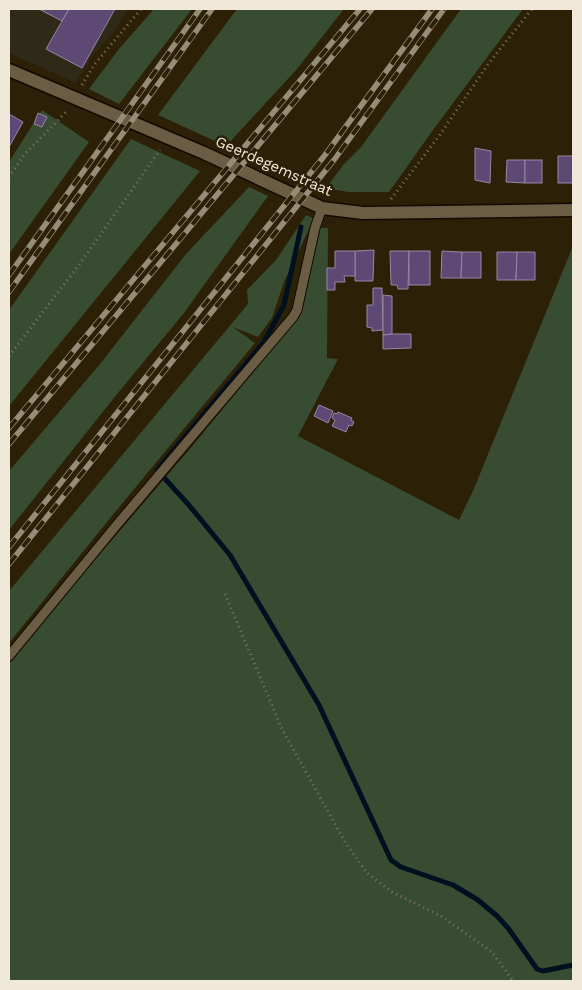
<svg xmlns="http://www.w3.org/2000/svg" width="582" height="990" viewBox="0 0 582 990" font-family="'Work Sans',sans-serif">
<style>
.industrial{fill:#2f2918}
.green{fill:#374c31}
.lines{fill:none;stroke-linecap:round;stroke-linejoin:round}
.stream{stroke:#001020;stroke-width:5}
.building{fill:#5e4975;stroke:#9588a4}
.lane-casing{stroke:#140900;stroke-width:11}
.street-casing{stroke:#140900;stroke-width:15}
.path{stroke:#817662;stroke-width:3;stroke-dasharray:1 4;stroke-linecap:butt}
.lane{stroke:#6b5d43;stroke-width:9}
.street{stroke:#6b5d43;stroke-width:12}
.rail-casing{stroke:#968d79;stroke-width:5.5}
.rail{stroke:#2c2007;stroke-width:4;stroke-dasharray:11;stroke-linecap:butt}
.labels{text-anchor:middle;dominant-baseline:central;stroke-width:5;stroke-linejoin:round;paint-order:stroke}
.street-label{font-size:15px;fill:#f0e8d9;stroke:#2c2007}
</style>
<rect width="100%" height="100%" fill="#2c2007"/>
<polygon class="industrial" points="9,9 128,9 116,29 92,56 76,83 9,53"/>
<g class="green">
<polygon points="154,9 192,9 119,104 89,89 119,49"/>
<polygon points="237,9 344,9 297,69 226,146 158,115"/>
<polygon points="461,9 523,9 433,130 389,192 348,192 326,188 344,164 361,147"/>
<polygon points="42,110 89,142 9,254 9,162"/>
<polygon points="131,139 200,171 9,406 9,310"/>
<polygon points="249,187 268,196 184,313 113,399 9,530 9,471 100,364 186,254"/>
<polygon points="306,215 313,218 312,223 284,282 272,318 258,337 233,327 255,343 120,506 9,643 9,591 248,304 247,290 276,260"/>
<polygon points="317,228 328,228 327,358 338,359 298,436 459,520 473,491 573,246 573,981 9,981 9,664 81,576 189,450 298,317"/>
</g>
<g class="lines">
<polyline class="stream" points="301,227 284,305 264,342 157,470 188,504 230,555 319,705 391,860 401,867 453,885 478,900 497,916 508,928 537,969 543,971 573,965"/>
</g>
<g class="building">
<polygon points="39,9 69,9 62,21"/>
<polygon points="69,9 115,9 82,68 46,49"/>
<polygon points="38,113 47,117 42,127 34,124"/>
<polygon points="9,114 23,122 9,147"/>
<polygon points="475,148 491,151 490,183 475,180"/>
<rect x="558" y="156" width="15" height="27"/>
<polygon points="507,160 525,160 525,183 506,182"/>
<rect x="525" y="160" width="17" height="23"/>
<polygon points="374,250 373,281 355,281 355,251"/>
<polygon points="335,251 355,251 355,276 344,276 345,282 335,282 335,290 327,290 327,268 335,268"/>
<polygon points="390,251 409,251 408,289 398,289 397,285 391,285"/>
<rect x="409" y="251" width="21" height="34"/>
<polygon points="442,251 462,252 461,278 441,278"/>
<polygon points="462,252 481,252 481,278 461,278"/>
<polygon points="497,252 517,252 516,280 497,280"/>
<polygon points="517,252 535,252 535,280 516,280"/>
<polygon points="373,288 382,288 383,330 372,331 372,328 367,327 367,305 373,305"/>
<polygon points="383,295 392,296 392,334 383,335"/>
<polygon points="392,334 411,334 411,348 383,349 383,335"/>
<polygon points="319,405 333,411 328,423 314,416"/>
<polygon points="338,412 352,418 351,420 354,422 352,426 349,425 346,432 332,426 335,420 332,418 334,413 337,414"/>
</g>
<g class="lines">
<g class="lane-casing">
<polyline id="lane" points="9,656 115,527 293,317 297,310 315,228 322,208"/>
</g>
<g class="street-casing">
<polyline id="street" points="9,70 204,153 322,208 363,213 573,210"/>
</g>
<g class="path">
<polyline points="82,85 94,65 141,9"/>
<polyline points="9,177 24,155 68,110"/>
<polyline points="391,199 439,136 489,63 532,9"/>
<polyline points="9,356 79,265 160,150"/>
<polyline points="225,594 282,729 345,842 367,873 392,892 441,916 492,952 513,981"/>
</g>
<use href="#lane" class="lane"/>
<use href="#street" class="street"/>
<g class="rail-casing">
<g id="rail">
<polyline points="9,275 200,9"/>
<polyline points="9,292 212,9"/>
<polyline points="9,428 360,9"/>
<polyline points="9,444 372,9"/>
<polyline points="9,547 325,155 432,9"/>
<polyline points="9,564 334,160 444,9"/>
</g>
</g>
<use href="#rail" class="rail"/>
</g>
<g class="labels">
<g class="street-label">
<text transform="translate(274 166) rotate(24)">Geerdegemstraat</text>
</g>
</g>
<rect width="582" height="990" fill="none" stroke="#f0e8d9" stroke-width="20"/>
</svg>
